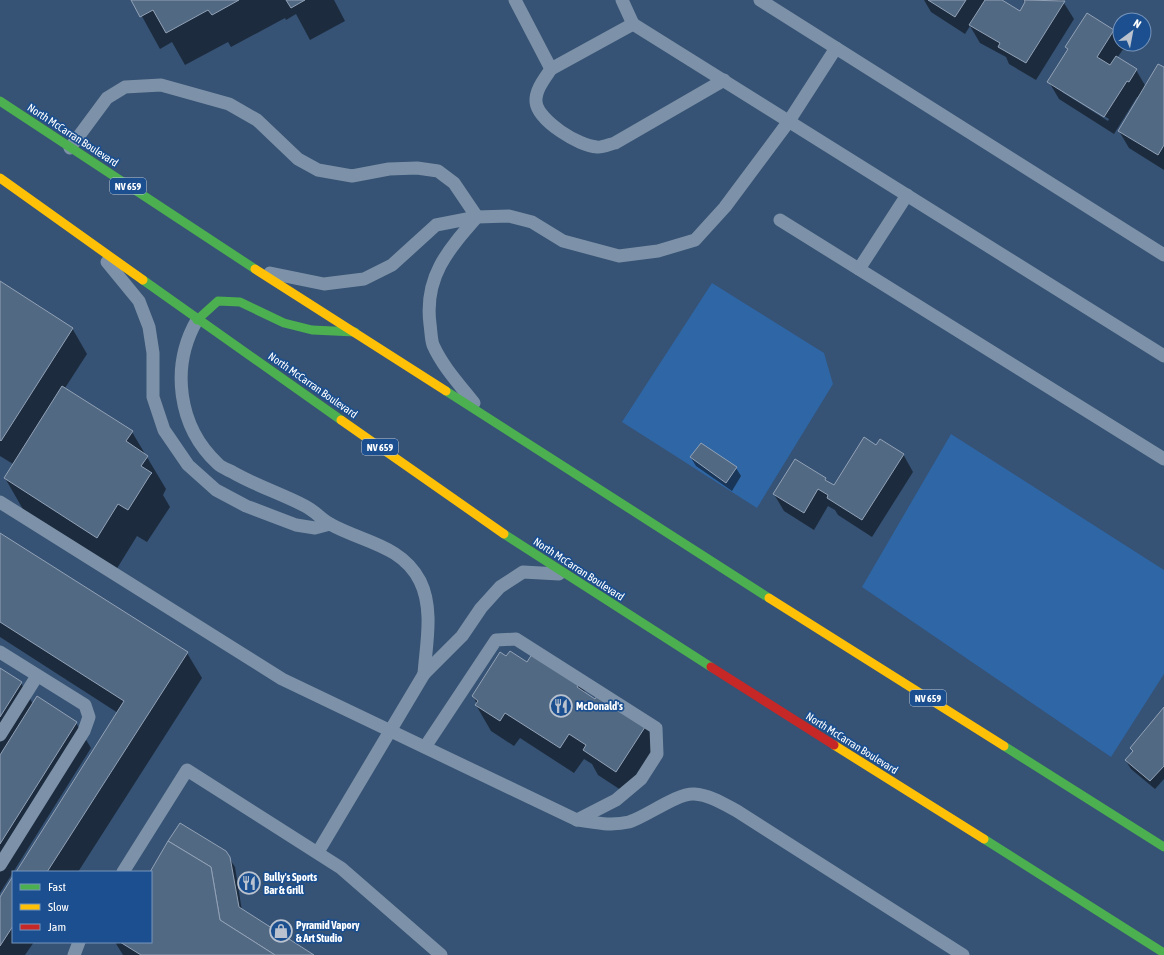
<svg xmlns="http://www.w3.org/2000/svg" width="1164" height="955" viewBox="0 0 1164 955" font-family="'Asap Condensed',sans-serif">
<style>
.green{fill:#2f66a5}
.shadow{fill:#0007;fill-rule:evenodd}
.building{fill:#526984;stroke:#92a2b6}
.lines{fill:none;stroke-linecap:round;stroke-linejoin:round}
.lane{stroke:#7d92a8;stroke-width:13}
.fast{stroke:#4caf50;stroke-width:9}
.slow{stroke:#ffc107;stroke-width:9}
.jam{stroke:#c62828;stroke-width:9}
.labels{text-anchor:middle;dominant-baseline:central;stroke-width:3.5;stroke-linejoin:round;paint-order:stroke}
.shield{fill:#1b4f8f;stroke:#bbcadd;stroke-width:1}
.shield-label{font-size:10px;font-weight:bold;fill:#fff}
.street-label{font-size:11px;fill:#fff;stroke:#1b4f8f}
.poi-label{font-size:11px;font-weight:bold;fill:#fff;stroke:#1b4f8f;text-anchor:start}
</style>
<rect width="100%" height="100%" fill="#365274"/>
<g class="green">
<polygon points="712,283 824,353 833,384 757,508 622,422"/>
<polygon points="951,434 1164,570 1164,674 1111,757 862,587"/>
</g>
<g class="shadow">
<polygon points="133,0 334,0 345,21 310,40 296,14 286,20 285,18 231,47 228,42 185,65 172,42 160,49"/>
<polygon points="924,0 1000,0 1020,12 1025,4 1023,0 1062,0 1074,19 1036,80 1009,64 1006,57 980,43 970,26 965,34 931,12"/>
<path d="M1114 31 1124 48 1117 58 1136 70 1146 87 1164 68V170L1129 148 1119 131 1139 98 1137 97 1114 134 1059 99 1049 82 1068 50 1066 47ZM1062 90 1109 119 1108 121 1062 92Z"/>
<polygon points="0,283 72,328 87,354 65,388 132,432 166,489 163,495 170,507 147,542 137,536 116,570 24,511 5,478 13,464 0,456"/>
<polygon points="877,446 903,454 913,472 872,537 838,515 835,510 828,506 814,530 784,511 774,494 825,479 834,487"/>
<polygon points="691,458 736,468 741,476 732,491 696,466"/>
<polygon points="0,534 187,653 202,678 78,872 17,872 118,713 0,637"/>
<polygon points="507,658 580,682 587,695 646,725 661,750 630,796 598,775 592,764 584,759 574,773 520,738 514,746 491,731 476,705 477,704 473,696"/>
<polygon points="0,669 21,683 33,704 76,723 91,748 0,893"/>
<polygon points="1164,709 1164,779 1155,789 1131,769 1126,761 1133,752 1131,748"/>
<polygon points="229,858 235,867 242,911 313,955 123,955 115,942 151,942"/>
<polygon points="13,878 13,942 34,942 25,955 0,955 0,898"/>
</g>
<g class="building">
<polygon points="131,0 239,0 212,15 208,10 166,33 153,10 140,17"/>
<polygon points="286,0 305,0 291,8"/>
<polygon points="928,0 966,0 955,17"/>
<polygon points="985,0 1002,0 1020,11 1025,2 1024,0 1065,1 1026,63 998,47 1000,43 969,25"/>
<polygon points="1087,13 1114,30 1097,57 1110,65 1116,56 1137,69 1129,82 1127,81 1104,117 1047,82 1068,49 1065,47"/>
<polygon points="1158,64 1164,67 1164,145 1158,155 1118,131"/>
<polygon points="0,281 73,328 1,441 0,440"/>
<polygon points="62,386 133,431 126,441 148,456 141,466 152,473 150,475 128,510 118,504 97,538 4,478"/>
<polygon points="864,437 876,445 880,439 904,454 862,520 827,498 828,495 818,489 804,513 773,494 795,459 826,478 825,480 834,485"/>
<polygon points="701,443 737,467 726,483 690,457"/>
<polygon points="0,533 188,652 47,872 16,872 124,701 0,622"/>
<polygon points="510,651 527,662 534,651 580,682 577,687 595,699 599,693 647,724 616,772 583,750 586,745 569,734 560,748 505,713 500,721 475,705 478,701 472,696 500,652 506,656"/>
<polygon points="0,668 22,682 0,717"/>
<polygon points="37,696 77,722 0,844 0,755"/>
<polygon points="1164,707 1164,766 1150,781 1125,760 1133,751 1130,748"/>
<polygon points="180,823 226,851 230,857 239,907 314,955 275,955 220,920 211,867 168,841"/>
<polygon points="168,841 211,867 220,920 275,955 141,955 120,942 151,942 150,872"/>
<polygon points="13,876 13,926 0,946 0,897"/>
</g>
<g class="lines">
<g class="lane">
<polyline points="515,0 551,69 633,24 622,0"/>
<polyline points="760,0 1164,255"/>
<polyline points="633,24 1164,356"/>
<path d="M551 69C545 78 535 90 536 102 538 121 579 146 597 147 602 148 610 144 615 143L724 80"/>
<polyline points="70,148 107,98 125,87 161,85 229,104 257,120 298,159 318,170 352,176 389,169 417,168 438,171 454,183 477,217"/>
<polyline points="780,220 1164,459"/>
<polyline points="107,262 139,301 149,327 153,353 153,397 164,430 188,465 216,490 246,506 296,525 315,528 330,524"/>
<polyline points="859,269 907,195"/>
<polyline points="270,273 324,284 364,279 392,265 436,225 477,217 509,216 532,222 563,241 619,256 658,251 695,240 725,207 789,121 836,48"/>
<path d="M197 320C170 367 178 427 218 464 222 468 229 470 234 473 257 486 282 494 305 506 315 511 321 519 330 524 362 542 402 545 420 581 434 609 426 645 424 674"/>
<path d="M474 403C459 384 443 367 433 345 431 339 431 331 430 324 424 277 448 250 477 217"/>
<path d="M0 502 282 679 577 820C595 823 612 826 629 822 646 817 677 793 694 794 710 795 724 804 737 811L963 955"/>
<polyline points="0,652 85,705 89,717 84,731 0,865"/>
<polyline points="0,735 37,676"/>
<polyline points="425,747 496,640 516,639 656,728 657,754 641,779 616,800 577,820"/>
<polyline points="318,852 424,674 462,636 481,608 500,587 523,572 559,574"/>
<polyline points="123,872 187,770 341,868 441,955"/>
<polyline points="74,955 79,942"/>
</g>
<g class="fast">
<polyline points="0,101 255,269"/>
<polyline points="143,280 341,420"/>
<polyline points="197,320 218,301 240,302 284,323 312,330 355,332"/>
<polyline points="446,391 769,598"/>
<polyline points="504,534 711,667"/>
<polyline points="1004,746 1164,847"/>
<polyline points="984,839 1164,953"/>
</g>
<g class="slow">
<polyline points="0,178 143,280"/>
<polyline points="255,269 446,391"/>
<polyline points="341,420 504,534"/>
<polyline points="769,598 1004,746"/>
<polyline points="834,745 984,839"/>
</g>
<polyline class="jam" points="711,667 834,745"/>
</g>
<defs>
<g id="restaurant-ring" transform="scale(1.15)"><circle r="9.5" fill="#1b4f8f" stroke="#b9c2ce" stroke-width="1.5"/><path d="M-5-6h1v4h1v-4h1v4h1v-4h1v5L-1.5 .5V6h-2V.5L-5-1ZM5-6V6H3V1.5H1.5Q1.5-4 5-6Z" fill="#b9c2ce"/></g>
<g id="shop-ring" transform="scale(1.15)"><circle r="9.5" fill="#1b4f8f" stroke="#b9c2ce" stroke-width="1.5"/><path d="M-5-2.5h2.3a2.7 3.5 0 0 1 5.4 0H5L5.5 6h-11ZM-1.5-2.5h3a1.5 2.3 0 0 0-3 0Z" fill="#b9c2ce"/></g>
</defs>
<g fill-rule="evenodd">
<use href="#restaurant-ring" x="561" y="706"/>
<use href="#restaurant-ring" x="249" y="883"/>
<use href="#shop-ring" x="281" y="931"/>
</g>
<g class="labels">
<g class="shield">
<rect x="110" y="178" width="36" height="16" rx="3"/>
<rect x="362" y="439" width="36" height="16" rx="3"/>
<rect x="910" y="690" width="36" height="16" rx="3"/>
</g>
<g class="shield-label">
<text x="128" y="186">NV 659</text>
<text x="380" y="447">NV 659</text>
<text x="928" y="698">NV 659</text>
</g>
<g class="street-label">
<text transform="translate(73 135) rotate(33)">North McCarran Boulevard</text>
<text transform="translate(313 385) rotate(35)">North McCarran Boulevard</text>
<text transform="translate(579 569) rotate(33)">North McCarran Boulevard</text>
<text transform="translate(852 743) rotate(32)">North McCarran Boulevard</text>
</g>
<g class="poi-label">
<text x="576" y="706">McDonald's</text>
<text x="264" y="877">Bully's Sports<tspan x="264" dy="13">Bar &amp; Grill</tspan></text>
<text x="296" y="925">Pyramid Vapory<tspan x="296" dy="13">&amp; Art Studio</tspan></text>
</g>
</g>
<rect x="12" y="871" width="140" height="72" fill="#1b4f8f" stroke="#7695bc"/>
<rect x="20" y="884" width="20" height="6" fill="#4caf50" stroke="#7695bc"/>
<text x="48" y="891" font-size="12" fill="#ffffff">Fast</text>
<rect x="20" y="904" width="20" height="6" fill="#ffc107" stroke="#7695bc"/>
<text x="48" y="911" font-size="12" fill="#ffffff">Slow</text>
<rect x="20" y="924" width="20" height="6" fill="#c62828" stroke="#7695bc"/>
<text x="48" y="931" font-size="12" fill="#ffffff">Jam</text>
<g transform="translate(1132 32) rotate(32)"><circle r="19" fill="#1b4f8f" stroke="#7695bc"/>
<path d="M0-3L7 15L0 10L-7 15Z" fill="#b9c2ce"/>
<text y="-6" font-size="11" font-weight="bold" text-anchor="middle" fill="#ffffff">N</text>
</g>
</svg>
